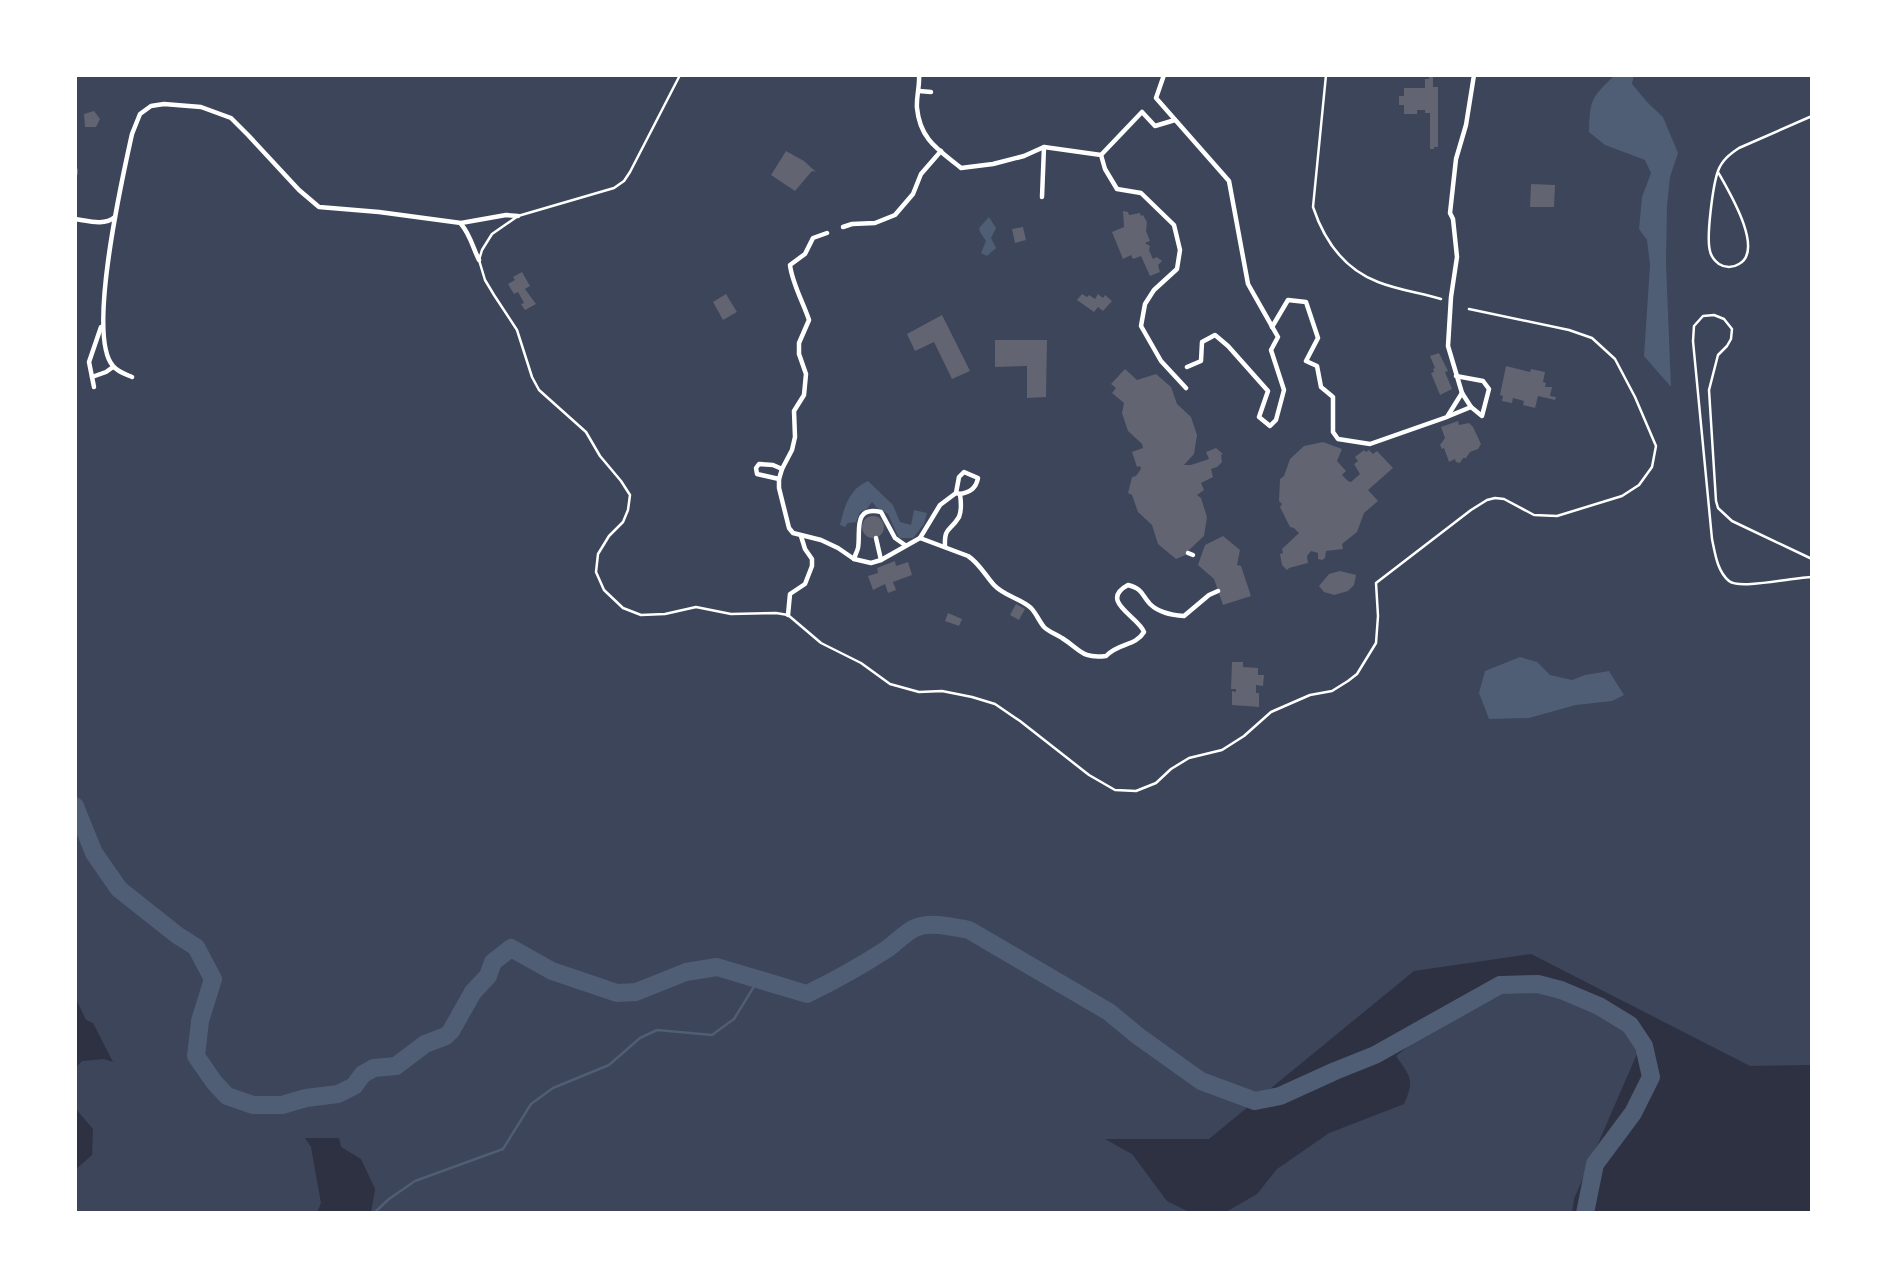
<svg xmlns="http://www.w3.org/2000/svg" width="1887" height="1288" viewBox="0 0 1887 1288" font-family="Lato,sans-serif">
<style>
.green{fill:#3c4559}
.water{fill:#4f5d75}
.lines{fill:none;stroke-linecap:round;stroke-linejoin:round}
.stream{stroke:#4f5d75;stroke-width:2.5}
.river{stroke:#4f5d75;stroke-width:18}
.building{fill:#626471}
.service{stroke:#fff;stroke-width:2.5}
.pedestrian{stroke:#fff;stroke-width:4.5}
</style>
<rect width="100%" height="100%" fill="#2d3142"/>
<g class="green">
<polygon points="75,75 1812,75 1812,1065 1750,1066 1531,954 1414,971 1209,1139 1105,1139 1132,1154 1167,1201 1191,1213 371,1213 375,1189 361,1159 341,1147 339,1138 305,1138 311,1147 321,1203 317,1213 75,1213 75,1170 92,1155 93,1129 75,1108 75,1068 82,1061 104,1059 113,1062 93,1023 86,1020 75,997"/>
<path d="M1536 985 1565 993 1629 1020 1635 1027 1637 1054 1574 1199 1572 1213H1212L1226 1212 1257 1194 1277 1169 1329 1133 1404 1104C1415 1080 1410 1076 1396 1056L1471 997 1492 986Z"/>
</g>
<g class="water">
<path d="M1615 75H1634L1632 84 1648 103 1663 117 1678 153 1670 177 1667 206 1666 263 1671 387 1644 356 1650 265 1647 240 1639 229 1642 197 1651 173 1645 160 1605 145 1589 132C1590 99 1591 98 1615 75Z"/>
<polygon points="989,217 996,228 991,238 996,248 987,256 981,253 986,241 980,232 979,228"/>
<path d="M868 481 893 505 900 522 911 525 914 510 927 513 924 524 913 538H899L888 514 877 508 872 502 867 509 860 512 856 522 848 523 845 527 840 525C844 507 850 488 868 481Z"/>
<polygon points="1520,657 1537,662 1550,675 1572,680 1585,675 1609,671 1624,695 1612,701 1576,705 1529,718 1489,719 1479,693 1485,671"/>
</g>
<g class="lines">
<polyline class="stream" points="374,1213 389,1199 415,1181 503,1149 531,1104 553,1088 609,1065 640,1038 657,1030 712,1035 734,1019 758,980"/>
<path class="river" d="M75 806 94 853 119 889 177 935 196 947 213 979 200 1021 196 1056 214 1082 227 1096 253 1105H282L306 1098 338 1094 354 1086 363 1074 374 1068 396 1066 425 1044 446 1036 451 1031 473 992 488 976 493 962 511 948 552 971 617 993 636 992 686 972 717 967 807 994C834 981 859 967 884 951 894 945 904 933 915 928 931 921 953 927 969 930L1109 1012 1138 1036 1201 1081 1255 1101 1280 1096 1335 1071 1375 1055 1500 985 1538 984 1561 990 1599 1006 1630 1025 1644 1046 1651 1077 1633 1113 1595 1164 1585 1213"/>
</g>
<g class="building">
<polygon points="1429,75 1433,75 1433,87 1438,87 1438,147 1434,147 1434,149 1430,149 1430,113 1425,113 1425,110 1417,110 1417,114 1404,114 1404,105 1399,105 1399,96 1404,96 1404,88 1425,88 1425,79 1429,79"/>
<polygon points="94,111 100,119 96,127 85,127 84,114"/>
<polygon points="786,151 804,161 816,172 812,171 795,191 771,175"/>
<polygon points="1531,184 1555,185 1554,207 1530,207"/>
<polygon points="1123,211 1128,212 1129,215 1140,213 1141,216 1143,215 1147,222 1146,231 1150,241 1145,243 1150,246 1149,250 1153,259 1157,257 1162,261 1158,265 1160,272 1150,276 1141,256 1133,259 1131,255 1123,259 1112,232 1124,227"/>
<polygon points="1023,227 1026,240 1015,243 1012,229"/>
<polygon points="522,272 530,286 525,289 536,304 525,310 521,304 524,303 518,292 514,294 508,284 515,280 513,277"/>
<polygon points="726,294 737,312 723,320 713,302"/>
<polygon points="1082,294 1087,297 1089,295 1095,299 1098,294 1103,298 1105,295 1112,301 1103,311 1098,307 1094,312 1077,300"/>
<polygon points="942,315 970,371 952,379 934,342 915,351 907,334"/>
<polygon points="995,340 1047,340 1046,397 1027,398 1027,366 995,367"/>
<polygon points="1439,353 1448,371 1445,372 1452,389 1440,395 1431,373 1434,372 1433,369 1435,368 1430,356"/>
<polygon points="1506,366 1530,372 1531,369 1545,372 1543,382 1546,383 1545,387 1552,387 1550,396 1556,397 1555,400 1538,396 1535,408 1523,405 1524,401 1513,398 1512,403 1502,401 1503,396 1500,395"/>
<polygon points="1125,369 1137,380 1156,374 1171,387 1177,404 1191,417 1197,435 1194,454 1184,465 1191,465 1209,459 1206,452 1216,448 1223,454 1221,455 1222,462 1217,467 1211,469 1213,477 1201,483 1204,490 1197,495 1201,498 1207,517 1204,536 1189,550 1188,554 1176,559 1158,544 1152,525 1138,512 1132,495 1128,493 1132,477 1136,476 1141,469 1140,466 1137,467 1132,452 1143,448 1142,444 1128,431 1122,413 1124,403 1112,393 1116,388 1111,384"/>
<polygon points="1458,421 1459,425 1469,423 1473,427 1481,444 1478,449 1470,452 1466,458 1463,458 1460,463 1456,462 1455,459 1449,462 1444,448 1442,449 1440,445 1445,438 1441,427"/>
<polygon points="1323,442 1342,449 1337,461 1346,471 1342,475 1348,481 1351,482 1360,474 1354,464 1358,461 1355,457 1364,450 1366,452 1369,450 1373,454 1377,451 1393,468 1368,490 1378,501 1364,513 1357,532 1342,544 1343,549 1326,551 1325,558 1322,560 1318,559 1318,553 1311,551 1307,556 1308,563 1289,568 1287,570 1282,565 1280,554 1283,553 1282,549 1299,533 1294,528 1290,527 1280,507 1282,504 1279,501 1280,479 1284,476 1290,459 1304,446"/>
<circle cx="873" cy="527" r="11"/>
<polygon points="1223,536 1240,550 1237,565 1241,566 1251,596 1223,605 1214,579 1198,565 1205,545"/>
<polygon points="895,561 896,566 908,562 912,575 893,582 896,590 888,593 885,584 873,590 868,576 878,573 877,568"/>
<polygon points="1340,571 1356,575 1354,585 1348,591 1334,595 1324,592 1319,586 1329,574"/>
<polygon points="1016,604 1025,609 1019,620 1010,615"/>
<polygon points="948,613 962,619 959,626 945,621"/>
<polygon points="1232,662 1243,662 1243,667 1258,668 1258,675 1264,675 1263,686 1256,685 1256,693 1259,693 1259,707 1232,705 1232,691 1236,692 1236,689 1231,689"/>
</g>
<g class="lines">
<g class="service">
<polyline points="680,75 630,172 624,181 614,188 518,216 492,234 482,250 479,260 485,280 494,295 517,330 532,377 539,390 586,432 600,456 621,481 630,495 628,510 623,522 609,536 598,554 596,572 604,590 623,608 641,615 665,614 696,607 731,614 776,613 788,615 821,643 861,663 890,684 919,692 942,691 972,697 995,704 1020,721 1089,775 1115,790 1136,791 1156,783 1171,769 1189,758 1222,750 1244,736 1271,712 1310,695 1332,691 1348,681 1357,674 1376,643 1378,616 1376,583 1471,510 1487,500 1495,498 1504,499 1534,515 1557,516 1622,496 1639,485 1652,467 1656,446 1635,397 1615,359 1592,338 1569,330 1469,309"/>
<path d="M1326 75 1313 207C1324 240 1344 269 1378 282 1398 290 1421 293 1441 299"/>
<path d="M1718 172C1728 190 1765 250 1739 264 1733 268 1725 268 1719 264 1715 261 1711 256 1710 251 1706 237 1713 185 1718 171 1722 160 1730 154 1739 148L1812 116"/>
<path d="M1812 559 1732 521 1718 508 1716 501 1709 390 1718 355 1727 346 1731 339 1732 329 1724 319 1714 315 1703 316 1694 326 1693 341 1712 539C1715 553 1717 571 1729 581 1739 590 1795 577 1812 577"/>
</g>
<g class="pedestrian">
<path d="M919 75C920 86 916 97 917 108 920 140 939 150 961 168L993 164 1024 156 1044 147 1101 155 1105 169 1117 189 1141 193 1174 225 1180 250 1177 269 1154 290 1145 304 1141 326 1161 361 1186 388"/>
<polyline points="1164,75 1156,98 1229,181 1248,284 1278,337 1271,350 1284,390 1276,420 1270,426 1259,417 1268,391 1228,346 1215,335 1202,342 1201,361 1187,367"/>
<polyline points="919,91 931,92"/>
<polyline points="1101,155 1142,112 1155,126 1175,120"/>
<polyline points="75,169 75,174"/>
<polyline points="1042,197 1044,147"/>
<path d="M75 219C89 221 104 226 115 217"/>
<path d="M461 224C470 234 473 248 479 260"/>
<polyline points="843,227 852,224 875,223 895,215 913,194 921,174 941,151"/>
<path d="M827 233 813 238 805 254 790 265C792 283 803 302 809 320L799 343V354L806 374 804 395 794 411 795 437 792 450 782 469 779 479V488L789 528 793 533 821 540 838 548 854 559 871 563 881 560 920 538 968 556C979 563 985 575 994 585 1004 596 1020 598 1031 608 1036 613 1039 621 1044 627 1049 632 1056 634 1062 638 1081 650 1082 659 1106 656 1119 642 1135 647 1144 632 1139 617 1098 601 1128 585 1143 589 1141 594 1150 604 1159 613 1172 615 1184 616L1209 595 1218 591"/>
<polyline points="1272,327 1288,300 1306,302 1318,338 1306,361 1317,366 1321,387 1333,397 1333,432 1338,439 1370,444 1447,417 1462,393"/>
<polyline points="1456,376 1483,381 1489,389 1482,416 1471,407 1462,393 1448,346 1451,297 1457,257 1453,219 1450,213 1456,159 1466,125 1474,75"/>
<polyline points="92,377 106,372 113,367"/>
<path d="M132 377C125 374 118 372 113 366 86 336 123 175 132 134L140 114 151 106 164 104 201 107 231 118 248 135 299 190 319 207 379 212 461 223 506 215 518 216"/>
<polyline points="94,387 89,362 101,327"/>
<polyline points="1449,416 1471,407"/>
<polyline points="779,479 757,474 756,468 759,464 773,465 782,469"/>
<path d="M956 493 959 477 964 472 978 478C976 488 971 492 960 494"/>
<polyline points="876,538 881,560"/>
<path d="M920 538 940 505 956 493 960 494C961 501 962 510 959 517 950 532 944 526 945 547"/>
<polyline points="1188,553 1193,555"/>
<path d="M854 559C855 555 857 552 858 548 861 531 852 506 881 512L895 538 905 545"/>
<polyline points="788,615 790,594 805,584 812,566 812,559 805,549 801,536"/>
</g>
</g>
<rect width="1887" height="1288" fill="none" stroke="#ffffff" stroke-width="154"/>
</svg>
